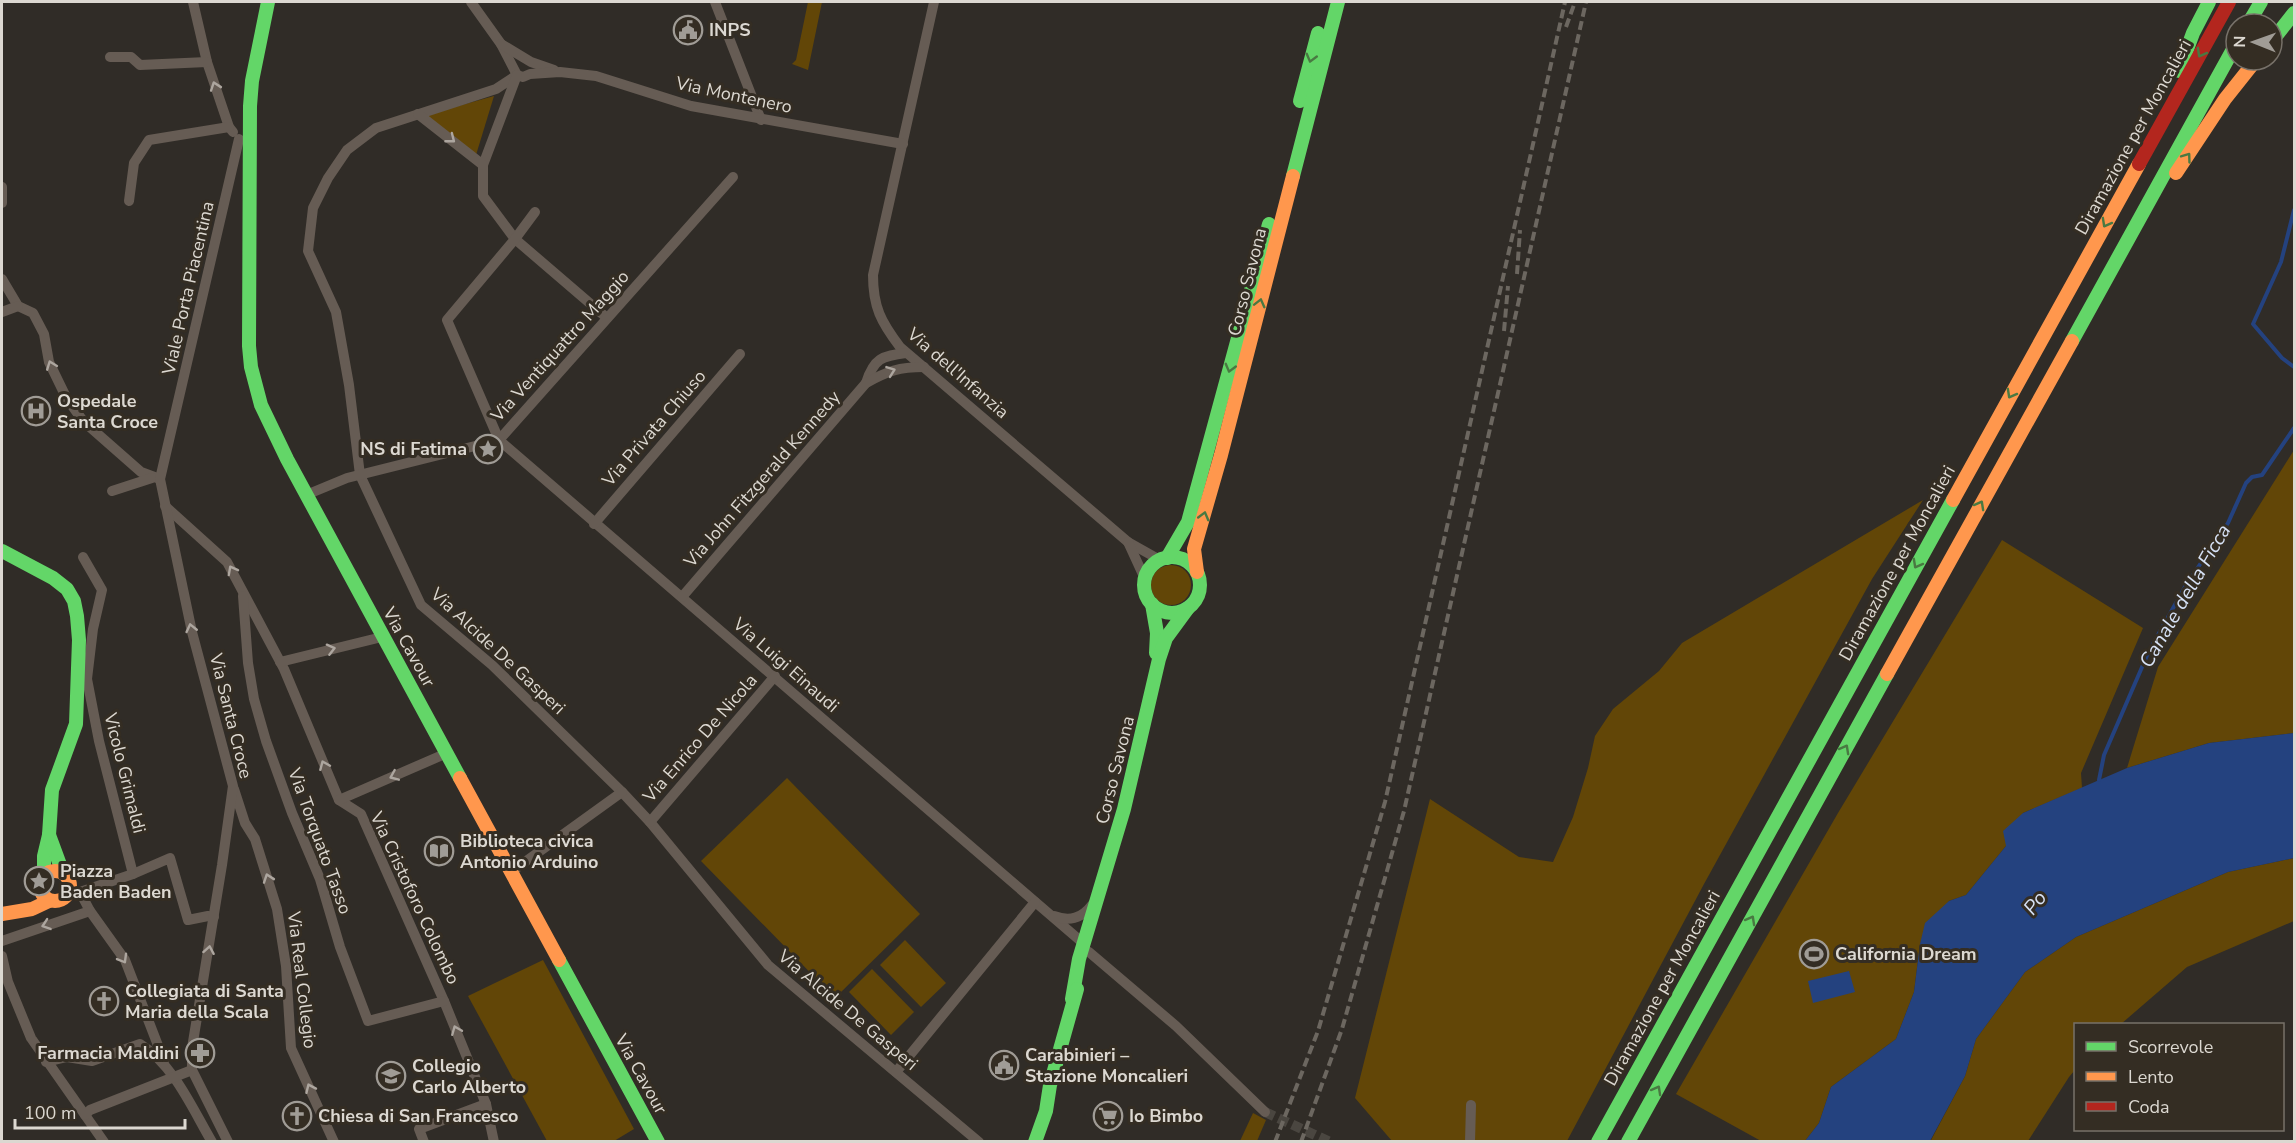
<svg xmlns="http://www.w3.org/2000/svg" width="2296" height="1143" viewBox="0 0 2296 1143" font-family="'Nunito Sans',sans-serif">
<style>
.green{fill:#624607}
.water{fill:#24427f}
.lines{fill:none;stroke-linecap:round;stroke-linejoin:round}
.stream{stroke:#24427f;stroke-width:4}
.street-tunnel{stroke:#4a4640;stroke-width:10;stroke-dasharray:10 5;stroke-linecap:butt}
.street{stroke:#665c54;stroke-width:10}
.fast{stroke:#63d668;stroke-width:14}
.slow{stroke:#ff974d;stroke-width:14}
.jam{stroke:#b3261e;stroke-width:14}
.rail{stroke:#6c6760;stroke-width:4;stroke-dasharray:9 4.5;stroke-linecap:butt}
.oneway{stroke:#497942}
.oneway2{stroke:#ada69f}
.labels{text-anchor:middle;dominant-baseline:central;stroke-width:6;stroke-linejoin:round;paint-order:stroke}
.poi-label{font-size:18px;font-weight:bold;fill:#dcd8d1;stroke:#342d23;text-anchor:start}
.street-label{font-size:18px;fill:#dcd8d1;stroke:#342d23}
.water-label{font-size:20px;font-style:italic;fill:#d7e2f6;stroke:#342d23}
</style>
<rect width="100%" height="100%" fill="#302c27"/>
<g class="green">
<polygon points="808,2 822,2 808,70 792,64 796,60"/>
<polygon points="494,96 476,155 426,115"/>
<polygon points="2294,450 2294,733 2209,743 2127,768 2158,667"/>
<polygon points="1923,500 1872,579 1704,884 1567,1141 1392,1141 1355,1098 1430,799 1519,857 1553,862 1573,817 1588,768 1595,736 1613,709 1659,671 1682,643"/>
<polygon points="2002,540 2143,628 2081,773 2082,788 2023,813 2006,846 1966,895 1949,901 1920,944 1914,992 1896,1039 1831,1087 1819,1123 1805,1141 1761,1141 1676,1094 1838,813"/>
<circle cx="1171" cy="585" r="20"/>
<polygon points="787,778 920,914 835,998 701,861"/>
<polygon points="2294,858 2294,921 2187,967 2121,1024 2076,1024 2075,1070 2069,1077 2028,1141 1930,1142 1965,1076 1976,1039 2025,972 2076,937 2228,872"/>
<polygon points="905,940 946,983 921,1007 880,965"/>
<polygon points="543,960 634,1129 614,1141 547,1141 468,996"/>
<polygon points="872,969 914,1012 891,1035 849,992"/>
<polygon points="1253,1113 1266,1120 1257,1141 1240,1141"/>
</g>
<g class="water">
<polygon points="2294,733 2294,858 2228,872 2076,937 2025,972 1976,1039 1965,1076 1930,1141 1805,1141 1819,1123 1831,1087 1896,1039 1914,992 1920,944 1925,923 1949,901 1966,895 2006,846 2003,831 2023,813 2127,768 2209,743"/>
<polygon points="1849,971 1855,992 1813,1003 1808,981"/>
</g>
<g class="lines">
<g class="stream">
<polyline points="2294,210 2281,262 2253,324 2282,358 2294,367"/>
<polyline points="2099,780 2104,755 2149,651 2186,585 2228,523 2246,483 2252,477 2262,475 2294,428"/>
</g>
<polyline class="street-tunnel" points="1265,1112 1330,1142"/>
<g class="street">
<polyline points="193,2 207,62 229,127 233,132"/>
<polyline points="471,2 501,44 517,75"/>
<polyline points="715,2 761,120"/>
<path d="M934 2 873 275C873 307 881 322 900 347L1128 542 1160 560"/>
<polyline points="501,44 531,62 554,70"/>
<polyline points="110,57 131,57 140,65 207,62"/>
<polyline points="517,75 496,89 376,128 347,150 328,178 313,208 308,251 336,312 349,385 360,475 421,605 492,665 622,792 650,822 768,965 979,1142"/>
<polyline points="517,75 523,77 530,74 560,72 596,76 691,106 903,144"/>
<polyline points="517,75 483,165 483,196 515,239 607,318"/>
<polyline points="418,114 483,165"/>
<polyline points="2,187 2,203"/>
<polyline points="129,201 134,163 149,140 229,127"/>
<polyline points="535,212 515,239 447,320 499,440 1083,943"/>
<polyline points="2,279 18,306 33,313 44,334 49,362 66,397 83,421 141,472 160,479"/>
<polyline points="2,312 18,306"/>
<path d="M866 383C874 358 882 356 906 353"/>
<polyline points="112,491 152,478"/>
<polyline points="306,495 347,478 499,440 733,177"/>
<polyline points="165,506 227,562 284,669 339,800 361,814 444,1001 486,1104 494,1142"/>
<polyline points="594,524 740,354"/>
<polyline points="1128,542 1145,579"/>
<polyline points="83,557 102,590 93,629 87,679 99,741 133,874"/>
<polyline points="243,596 248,663 254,699 266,741 292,813 320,879 340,947 368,1021 444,1001"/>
<path d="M682 597 866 383C888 371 899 367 924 367"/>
<polyline points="280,662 382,637"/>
<polyline points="234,789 245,823 255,839 277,909 286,966 291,1048 334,1142"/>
<polyline points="339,800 447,753"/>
<polyline points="650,822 775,676"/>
<polyline points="511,872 622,792"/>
<polyline points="70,891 74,893 80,892 133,874 170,858 188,920 208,916 214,917"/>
<polyline points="80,892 90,911 125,960 164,1061"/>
<path d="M1054 916C1070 922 1082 918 1092 905"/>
<polyline points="2,941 90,911"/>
<polyline points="1089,952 1176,1026 1265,1112"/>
<polyline points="2,956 8,982 31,1038 104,1142"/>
<path d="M46 1062 67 1057 92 1061 140 1044C174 1065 192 1108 212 1142"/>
<polyline points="896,1072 1035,902"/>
<polyline points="85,1115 90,1110 192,1070"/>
<polyline points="228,1142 192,1070 192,1048 222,865 233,786 192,632 160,479 239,139"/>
<polyline points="424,1142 419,1129 486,1104"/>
<polyline points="1470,1142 1471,1105"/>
</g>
<g class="fast">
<polyline points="268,2 252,81 250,106 249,346 251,367 261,405 287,459 460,778"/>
<polyline points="2248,24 2261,2"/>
<polyline points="2272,41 2294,13"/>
<polyline points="2179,71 2193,33 2209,2"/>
<polyline points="1300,101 1318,33"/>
<polyline points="1293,176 1338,2"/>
<polyline points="2072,341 2236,44"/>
<polyline points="2,551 53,578 67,589 74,601 77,616 79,640 76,724 52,790 49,835 44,856 44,875"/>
<circle cx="1172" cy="585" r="28"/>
<polyline points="1167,558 1188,522 1269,224"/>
<polyline points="1152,604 1157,633 1156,653"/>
<polyline points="49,835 63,873"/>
<polyline points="559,960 658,1142"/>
<polyline points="1072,999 1079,959 1124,809 1159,659 1166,638 1188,608"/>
<polyline points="1035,1142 1046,1111 1050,1085 1077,989"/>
<polyline points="1598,1142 1953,500"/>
<polyline points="1628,1142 1887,674"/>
</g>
<g class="slow">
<polyline points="2176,173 2225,99 2256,60"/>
<polyline points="1953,500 2139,164"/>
<polyline points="1197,572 1194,549 1221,455 1293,176"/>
<polyline points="1887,674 2072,341"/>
<polyline points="460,778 559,960"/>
<circle cx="55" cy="886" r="15"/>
<polyline points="2,914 32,909 49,901"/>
</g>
<polyline class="jam" points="2139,164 2229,2"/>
<g class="rail">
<polyline points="1566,27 1575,2"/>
<polyline points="1517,274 1520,230"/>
<polyline points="1504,331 1508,286"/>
<polyline points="1275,1142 1318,1031 1385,802 1565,2"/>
<polyline points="1301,1142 1342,1029 1404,811 1586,2"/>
</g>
</g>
<defs><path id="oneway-chevron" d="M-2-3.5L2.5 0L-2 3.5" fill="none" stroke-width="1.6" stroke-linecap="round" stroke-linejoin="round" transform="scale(1.5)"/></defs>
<g class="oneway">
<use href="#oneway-chevron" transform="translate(2201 53) rotate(119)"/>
<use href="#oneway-chevron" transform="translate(1311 58) rotate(105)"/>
<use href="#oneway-chevron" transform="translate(2187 157) rotate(-54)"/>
<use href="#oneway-chevron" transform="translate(2106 223) rotate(119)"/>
<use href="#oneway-chevron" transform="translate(1260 303) rotate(-76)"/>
<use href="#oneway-chevron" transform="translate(1230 368) rotate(105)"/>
<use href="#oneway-chevron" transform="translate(2011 394) rotate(119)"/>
<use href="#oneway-chevron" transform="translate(1980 505) rotate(-61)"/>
<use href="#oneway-chevron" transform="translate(1204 516) rotate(-75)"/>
<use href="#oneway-chevron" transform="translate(1917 564) rotate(119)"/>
<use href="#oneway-chevron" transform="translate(1845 749) rotate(-61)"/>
<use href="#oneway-chevron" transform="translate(1751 920) rotate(-61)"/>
<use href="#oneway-chevron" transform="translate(1657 1090) rotate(-61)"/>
</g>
<g class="oneway2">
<use href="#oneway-chevron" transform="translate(215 86) rotate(-109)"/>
<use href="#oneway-chevron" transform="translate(451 139) rotate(38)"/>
<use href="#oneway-chevron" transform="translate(51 365) rotate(-111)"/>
<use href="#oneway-chevron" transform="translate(891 371) rotate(-20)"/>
<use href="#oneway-chevron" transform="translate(232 570) rotate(-118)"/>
<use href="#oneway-chevron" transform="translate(191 628) rotate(-103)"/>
<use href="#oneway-chevron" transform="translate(331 649) rotate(-14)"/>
<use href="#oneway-chevron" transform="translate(324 765) rotate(-113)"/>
<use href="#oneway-chevron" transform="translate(394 776) rotate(157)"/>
<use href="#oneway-chevron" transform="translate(268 878) rotate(-109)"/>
<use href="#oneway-chevron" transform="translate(46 925) rotate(161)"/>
<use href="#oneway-chevron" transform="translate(209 950) rotate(-80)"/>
<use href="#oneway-chevron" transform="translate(123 959) rotate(60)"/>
<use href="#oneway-chevron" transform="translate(456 1030) rotate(-112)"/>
<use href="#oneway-chevron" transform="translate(310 1088) rotate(-114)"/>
</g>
<defs>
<g id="civic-ring" transform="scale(1.5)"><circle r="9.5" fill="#342d23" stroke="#a09c96" stroke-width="1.5"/><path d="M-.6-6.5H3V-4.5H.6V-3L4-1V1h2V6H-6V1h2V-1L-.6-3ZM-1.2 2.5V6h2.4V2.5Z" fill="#a09c96"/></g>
<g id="hospital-ring" transform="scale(1.5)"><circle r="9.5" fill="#342d23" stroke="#a09c96" stroke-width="1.5"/><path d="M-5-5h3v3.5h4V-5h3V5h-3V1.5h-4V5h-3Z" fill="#a09c96"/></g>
<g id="sight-ring" transform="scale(1.5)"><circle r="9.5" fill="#342d23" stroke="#a09c96" stroke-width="1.5"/><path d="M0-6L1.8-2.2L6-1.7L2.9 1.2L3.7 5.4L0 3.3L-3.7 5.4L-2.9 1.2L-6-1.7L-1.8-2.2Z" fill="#a09c96"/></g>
<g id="library-ring" transform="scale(1.5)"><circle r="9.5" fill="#342d23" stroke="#a09c96" stroke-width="1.5"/><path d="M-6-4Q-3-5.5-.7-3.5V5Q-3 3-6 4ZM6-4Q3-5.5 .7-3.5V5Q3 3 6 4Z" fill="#a09c96"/></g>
<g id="stadium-ring" transform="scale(1.5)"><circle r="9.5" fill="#342d23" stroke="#a09c96" stroke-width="1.5"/><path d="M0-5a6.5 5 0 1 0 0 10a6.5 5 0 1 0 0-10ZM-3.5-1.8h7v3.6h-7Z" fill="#a09c96"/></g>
<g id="church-ring" transform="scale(1.5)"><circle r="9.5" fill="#342d23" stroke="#a09c96" stroke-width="1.5"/><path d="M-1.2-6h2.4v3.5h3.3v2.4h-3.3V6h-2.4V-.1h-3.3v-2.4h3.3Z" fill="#a09c96"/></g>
<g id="pharmacy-ring" transform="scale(1.5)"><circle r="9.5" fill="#342d23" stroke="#a09c96" stroke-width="1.5"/><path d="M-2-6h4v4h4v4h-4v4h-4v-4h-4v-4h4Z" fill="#a09c96"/></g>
<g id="university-ring" transform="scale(1.5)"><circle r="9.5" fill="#342d23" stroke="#a09c96" stroke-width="1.5"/><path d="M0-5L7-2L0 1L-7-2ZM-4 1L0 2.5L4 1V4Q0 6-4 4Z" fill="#a09c96"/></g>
<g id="supermarket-ring" transform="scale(1.5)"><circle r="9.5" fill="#342d23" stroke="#a09c96" stroke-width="1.5"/><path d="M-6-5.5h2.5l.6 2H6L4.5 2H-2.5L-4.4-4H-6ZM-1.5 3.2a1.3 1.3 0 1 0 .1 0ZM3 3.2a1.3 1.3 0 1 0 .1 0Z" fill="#a09c96"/></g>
</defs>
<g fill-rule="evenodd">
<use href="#civic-ring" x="688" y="30"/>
<use href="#hospital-ring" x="36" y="411"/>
<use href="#sight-ring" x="488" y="449"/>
<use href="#library-ring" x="439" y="851"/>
<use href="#sight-ring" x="39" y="881"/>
<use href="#stadium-ring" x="1814" y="954"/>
<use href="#church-ring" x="104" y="1001"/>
<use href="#pharmacy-ring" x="200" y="1053"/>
<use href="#civic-ring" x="1004" y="1065"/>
<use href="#university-ring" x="391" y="1076"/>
<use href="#church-ring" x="297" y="1116"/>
<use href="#supermarket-ring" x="1108" y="1116"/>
</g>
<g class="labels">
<g class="poi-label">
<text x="709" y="30">INPS</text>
<text x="57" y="401">Ospedale<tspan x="57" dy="21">Santa Croce</tspan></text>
<text x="467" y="449" text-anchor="end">NS di Fatima</text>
<text x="460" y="841">Biblioteca civica<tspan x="460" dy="21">Antonio Arduino</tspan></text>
<text x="60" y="871">Piazza<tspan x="60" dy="21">Baden Baden</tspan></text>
<text x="1835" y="954">California Dream</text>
<text x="125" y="991">Collegiata di Santa<tspan x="125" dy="21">Maria della Scala</tspan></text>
<text x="179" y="1053" text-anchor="end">Farmacia Maldini</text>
<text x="1025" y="1055">Carabinieri –<tspan x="1025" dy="21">Stazione Moncalieri</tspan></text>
<text x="412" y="1066">Collegio<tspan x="412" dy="21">Carlo Alberto</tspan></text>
<text x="318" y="1116">Chiesa di San Francesco</text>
<text x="1129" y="1116">Io Bimbo</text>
</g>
<g class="street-label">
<text transform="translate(734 95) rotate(12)">Via Montenero</text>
<text transform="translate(2133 137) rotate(-61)">Diramazione per Moncalieri</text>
<text transform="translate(1247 282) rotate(-76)">Corso Savona</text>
<text transform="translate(188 288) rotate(-77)">Viale Porta Piacentina</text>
<text transform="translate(560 346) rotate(-48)">Via Ventiquattro Maggio</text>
<text transform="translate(958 373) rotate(41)">Via dell'Infanzia</text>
<text transform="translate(654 428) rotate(-49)">Via Privata Chiuso</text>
<text transform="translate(762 479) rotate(-49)">Via John Fitzgerald Kennedy</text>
<text transform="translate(1897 563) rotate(-61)">Diramazione per Moncalieri</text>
<text transform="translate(409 647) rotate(61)">Via Cavour</text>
<text transform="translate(498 651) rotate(43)">Via Alcide De Gasperi</text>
<text transform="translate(786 665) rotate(41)">Via Luigi Einaudi</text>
<text transform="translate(231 716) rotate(76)">Via Santa Croce</text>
<text transform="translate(700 738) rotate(-49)">Via Enrico De Nicola</text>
<text transform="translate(1115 770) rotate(-76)">Corso Savona</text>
<text transform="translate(125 773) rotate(76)">Vicolo Grimaldi</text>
<text transform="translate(320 841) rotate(70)">Via Torquato Tasso</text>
<text transform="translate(415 898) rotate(65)">Via Cristoforo Colombo</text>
<text transform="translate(302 980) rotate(83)">Via Real Collegio</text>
<text transform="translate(1662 988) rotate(-61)">Diramazione per Moncalieri</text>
<text transform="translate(848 1010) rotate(40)">Via Alcide De Gasperi</text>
<text transform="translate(641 1074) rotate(61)">Via Cavour</text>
</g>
<g class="water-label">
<text transform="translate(2185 596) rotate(-60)">Canale della Ficca</text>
<text transform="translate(2035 903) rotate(-52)">Po</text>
</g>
</g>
<rect width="2296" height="1143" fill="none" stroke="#dcd8d1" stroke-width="6"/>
<rect x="2074" y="1023" width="210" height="108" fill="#342d23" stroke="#777169" stroke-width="1.5"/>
<rect x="2086" y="1042" width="30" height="9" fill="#63d668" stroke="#777169" stroke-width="1.5"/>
<text x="2128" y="1053" font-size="18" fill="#dcd8d1">Scorrevole</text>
<rect x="2086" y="1072" width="30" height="9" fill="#ff974d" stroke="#777169" stroke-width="1.5"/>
<text x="2128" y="1083" font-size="18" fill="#dcd8d1">Lento</text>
<rect x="2086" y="1102" width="30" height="9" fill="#b3261e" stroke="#777169" stroke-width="1.5"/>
<text x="2128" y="1113" font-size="18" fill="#dcd8d1">Coda</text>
<g transform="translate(2254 42) rotate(271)"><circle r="28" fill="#342d23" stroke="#777169" stroke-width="1.5"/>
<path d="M0-4.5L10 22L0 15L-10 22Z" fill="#a09c96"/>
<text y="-9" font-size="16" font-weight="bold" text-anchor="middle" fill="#dcd8d1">N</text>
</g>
<path d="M15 1119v9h170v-9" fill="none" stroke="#dcd8d1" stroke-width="3"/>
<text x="24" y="1119" font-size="18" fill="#dcd8d1" stroke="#342d23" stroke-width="4.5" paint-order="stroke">100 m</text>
</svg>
